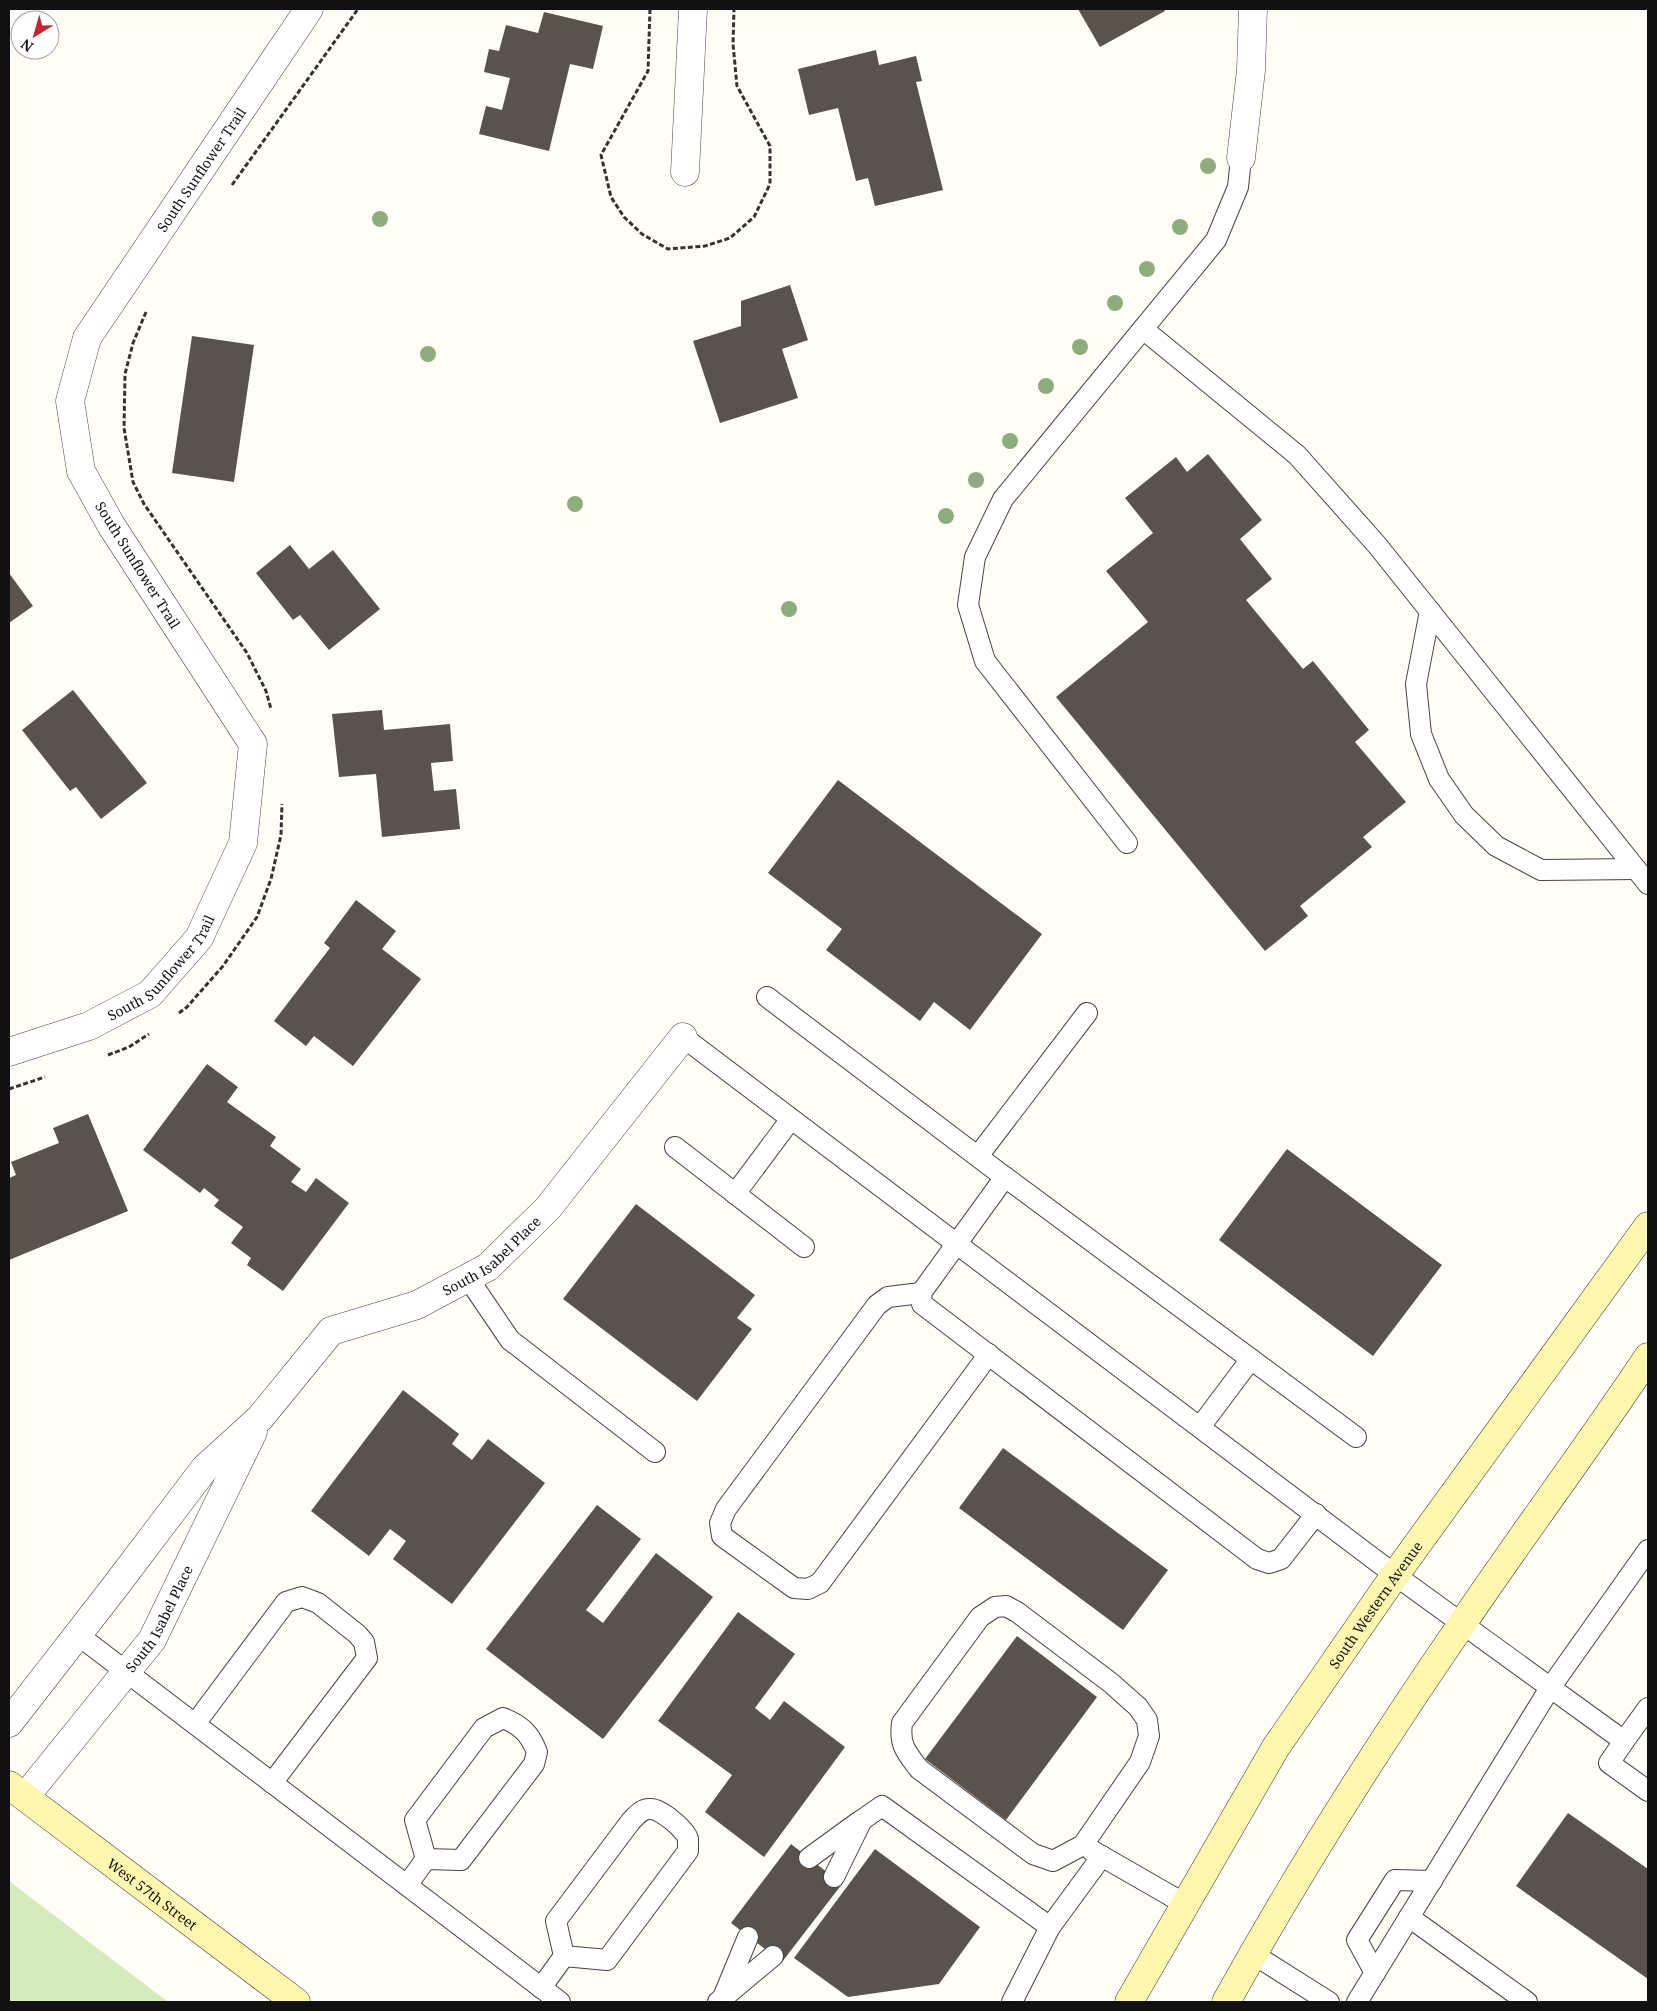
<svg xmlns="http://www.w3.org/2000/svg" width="1657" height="2011" viewBox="0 0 1657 2011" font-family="'Noto Serif',serif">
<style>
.green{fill:#d5ebbd}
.building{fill:#5a524d}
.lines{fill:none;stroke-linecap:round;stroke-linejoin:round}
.service-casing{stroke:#444;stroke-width:22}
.minor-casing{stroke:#444;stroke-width:29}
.secondary-casing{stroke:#333;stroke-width:29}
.path{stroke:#333;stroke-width:3;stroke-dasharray:5 2.5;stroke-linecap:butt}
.service{stroke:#fff;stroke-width:20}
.minor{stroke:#fff;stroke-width:28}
.secondary{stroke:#fff6b0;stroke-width:28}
.tree{fill:#8dad7f}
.labels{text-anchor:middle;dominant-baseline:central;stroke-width:5;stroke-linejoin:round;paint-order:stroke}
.street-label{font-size:14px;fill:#111;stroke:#fff}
</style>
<rect width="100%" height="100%" fill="#fffdf5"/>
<polygon class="green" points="9,1881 168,2002 9,2002"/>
<g class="building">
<polygon points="1078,9 1164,9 1165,11 1100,47"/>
<polygon points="544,12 603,26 593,69 570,64 549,151 479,134 486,106 502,110 510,78 484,72 489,49 499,51 506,25 538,33"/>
<polygon points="876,50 879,65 916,56 922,81 916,82 943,190 875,206 868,178 856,181 838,108 809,115 798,69"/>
<polygon points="790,285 808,340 782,349 798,398 720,423 693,341 741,326 741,301"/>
<polygon points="192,336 254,345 234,482 172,473"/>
<polygon points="1208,454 1262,520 1240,539 1272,579 1246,600 1303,669 1313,661 1369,730 1355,742 1406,802 1363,837 1372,847 1300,906 1308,916 1265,951 1056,697 1148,622 1106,571 1153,533 1125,498 1176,457 1187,472"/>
<polygon points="290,545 309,569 333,550 380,609 329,650 300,615 293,620 256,573"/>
<polygon points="9,573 33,606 9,623"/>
<polygon points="73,690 147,783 101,819 76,787 70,791 22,730"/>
<polygon points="382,710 384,730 450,724 453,761 431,763 434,791 456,789 460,829 382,837 376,774 339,777 332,714"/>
<polygon points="838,780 1042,934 970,1030 934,1002 920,1021 826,950 842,929 768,873"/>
<polygon points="356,900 396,931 382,949 421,979 353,1066 314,1036 306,1046 274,1021 330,948 324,943"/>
<polygon points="207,1064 238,1087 227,1102 276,1137 270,1146 301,1169 291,1182 306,1192 316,1178 349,1203 283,1291 247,1265 251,1258 231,1243 243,1227 214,1206 219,1200 204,1188 200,1193 143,1150"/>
<polygon points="88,1114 128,1211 9,1260 9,1178 16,1175 11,1162 59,1143 53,1128"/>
<polygon points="1287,1149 1442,1265 1373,1356 1219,1240"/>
<polygon points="636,1204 755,1295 737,1318 752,1329 697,1401 563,1299"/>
<polygon points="403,1390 459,1434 452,1444 472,1460 488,1439 545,1483 452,1604 393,1559 406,1541 390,1529 369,1556 311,1511"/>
<polygon points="1003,1448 1168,1570 1123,1630 959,1508"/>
<polygon points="597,1505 641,1539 586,1610 603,1623 656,1553 713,1597 603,1739 486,1649"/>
<polygon points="738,1612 795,1654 755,1708 770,1720 784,1701 845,1747 764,1857 705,1812 732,1775 658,1721"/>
<polygon points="1017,1636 1097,1697 1006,1820 925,1759"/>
<polygon points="1568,1813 1648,1869 1648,1979 1516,1886"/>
<polygon points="791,1844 842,1884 782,1962 731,1923"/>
<polygon points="875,1849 980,1927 939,1984 848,1997 794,1958"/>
</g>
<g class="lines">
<g class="service-casing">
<g id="service">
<polyline points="1143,329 1297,455 1377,545 1648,884"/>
<polyline points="1430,611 1416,684 1421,734 1439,779 1464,815 1496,846 1541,870 1636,869"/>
<polyline points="1127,843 985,661 968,605 975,557 1003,499 1216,240 1238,187 1241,158"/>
<polyline points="767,997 1006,1178"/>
<polyline points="683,1037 1395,1575 1624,1741 1648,1708"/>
<polyline points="675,1147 804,1247"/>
<polyline points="978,1156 1087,1013"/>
<polyline points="735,1194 791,1119"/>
<polyline points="468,1278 510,1340 655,1452"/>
<polyline points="921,1293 888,1297 877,1305 726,1509 720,1523 722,1536 794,1588 808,1589 820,1583 989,1354"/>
<polyline points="1200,1427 1251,1359"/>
<polyline points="1316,1514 1281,1559 1269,1563 1257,1559 922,1304 921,1293 1005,1177 1356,1437"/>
<path d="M1006 1606 1017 1612 1111 1683 1138 1707 1147 1720 1149 1736 1140 1762 1083 1845 1053 1861 1033 1854 919 1769C906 1752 899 1745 902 1723L980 1617 995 1607Z"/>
<polyline points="78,1635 560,2002"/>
<polyline points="195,1724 286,1602 302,1597 318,1603 357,1634 364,1642 367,1658 272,1783"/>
<polyline points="1624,1741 1609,1763 1648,1791"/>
<polyline points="1091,1850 1185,1904"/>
<polyline points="809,1858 860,1821"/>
<polyline points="834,1877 862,1820 882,1806 1050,1927"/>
<path d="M407 1885 426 1859 461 1860 534 1764 537 1752C530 1734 521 1725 503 1718L484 1728 415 1820 426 1859"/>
<polyline points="1409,1917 1527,2002"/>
<polyline points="1253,1954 1329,2002"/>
<polyline points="1375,1973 1357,1940 1395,1880 1432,1881"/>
<path d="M541 1988 564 1956 556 1921 631 1821C637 1815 642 1808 651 1809 661 1809 686 1830 688 1839 688 1843 688 1848 688 1851L607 1960 564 1956"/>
<polyline points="724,1995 748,1937"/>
<polyline points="718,2002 773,1956"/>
<polyline points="1012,2002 1050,1927 1102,1856"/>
<polyline points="1357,2002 1550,1688 1648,1550"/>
</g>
</g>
<g class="minor-casing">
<g id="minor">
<polyline points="1241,158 1251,70 1253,9"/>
<polyline points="685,172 693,9"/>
<path id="s1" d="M9 1052 89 1026 150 994 199 938 243 843 253 744 111 525 81 471 70 401 87 338 309 9"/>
<path id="s2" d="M9 1723 114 1588 205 1468 260 1418 331 1331 417 1305 488 1267 548 1208 683 1037"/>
<path id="s3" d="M25 1797 152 1640 253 1432"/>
</g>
</g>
<g class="secondary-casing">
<g id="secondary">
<path id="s4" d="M9 1785 296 2002"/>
<path id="s5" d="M1129 2002 1276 1747 1395 1575 1648 1226"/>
<path d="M1226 2002C1298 1872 1378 1746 1462 1624 1523 1534 1588 1447 1648 1357"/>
</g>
</g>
<g class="path">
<polyline points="650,9 648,71 601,155 611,197 624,217 642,234 668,249 705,246 730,238 754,217 770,184 770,146 737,86 733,44 734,9"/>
<polyline points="232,185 358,9"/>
<polyline points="146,312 133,343 125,374 124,428 133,482 144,504 247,653 266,691 271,709"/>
<polyline points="179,1013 187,1007 223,966 257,917 271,879 281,835 282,804"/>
<polyline points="108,1055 129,1047 149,1034"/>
<polyline points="9,1089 45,1077"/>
</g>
<use href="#service" class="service"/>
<use href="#minor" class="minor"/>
<use href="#secondary" class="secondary"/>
</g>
<g class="tree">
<circle cx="1208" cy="166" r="8"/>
<circle cx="380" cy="219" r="8"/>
<circle cx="1180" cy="227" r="8"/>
<circle cx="1147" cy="269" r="8"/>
<circle cx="1115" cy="303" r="8"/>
<circle cx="1080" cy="347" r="8"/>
<circle cx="428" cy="354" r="8"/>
<circle cx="1046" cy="386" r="8"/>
<circle cx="1010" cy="441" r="8"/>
<circle cx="976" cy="480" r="8"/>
<circle cx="575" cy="504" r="8"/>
<circle cx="946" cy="516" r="8"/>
<circle cx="789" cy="609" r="8"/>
</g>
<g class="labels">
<g class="street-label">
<text stroke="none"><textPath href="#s1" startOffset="1094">South Sunflower Trail</textPath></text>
<text transform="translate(138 565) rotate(58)">South Sunflower Trail</text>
<text stroke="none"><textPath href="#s1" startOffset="179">South Sunflower Trail</textPath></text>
<text stroke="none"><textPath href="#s2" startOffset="688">South Isabel Place</textPath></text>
<text stroke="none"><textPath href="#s5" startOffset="468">South Western Avenue</textPath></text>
<text stroke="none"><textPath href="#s3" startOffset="224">South Isabel Place</textPath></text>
<text stroke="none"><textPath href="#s4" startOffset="180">West 57th Street</textPath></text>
</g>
</g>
<rect width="1657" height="2011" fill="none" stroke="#111111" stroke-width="20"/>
<g transform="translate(35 35) rotate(217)"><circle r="24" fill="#ffffff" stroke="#a0a0a0"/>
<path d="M0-4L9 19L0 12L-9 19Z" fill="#c4262e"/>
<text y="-8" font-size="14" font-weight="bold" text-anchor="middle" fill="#111111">N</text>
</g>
</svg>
